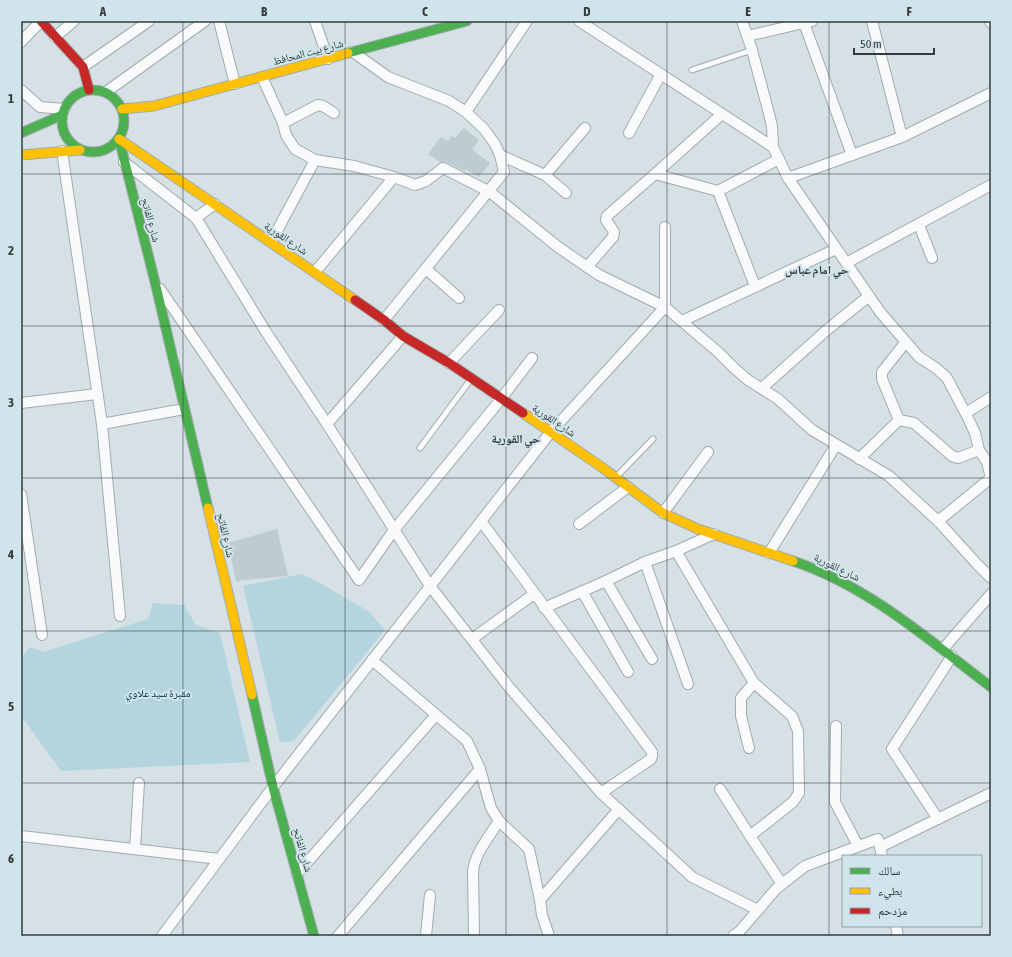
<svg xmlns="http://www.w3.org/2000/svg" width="1012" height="957" viewBox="0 0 1012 957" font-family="'Asap Condensed','Noto Naskh Arabic',sans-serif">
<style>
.green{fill:#b4d4e0}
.building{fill:#bdcbd2}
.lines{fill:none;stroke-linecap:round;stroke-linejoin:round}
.lane-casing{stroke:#a2abae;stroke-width:7}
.street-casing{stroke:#a2abae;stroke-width:12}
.fast-casing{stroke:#a2abae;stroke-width:11}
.slow-casing{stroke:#a2abae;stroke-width:11}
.jam-casing{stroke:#a2abae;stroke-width:11}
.lane{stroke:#f9fafb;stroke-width:5}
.street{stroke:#f9fafb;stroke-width:10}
.fast{stroke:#4caf50;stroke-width:9}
.slow{stroke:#ffc107;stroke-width:9}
.jam{stroke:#c62828;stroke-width:9}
.grid{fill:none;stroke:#343c3f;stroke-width:1;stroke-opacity:0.55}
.labels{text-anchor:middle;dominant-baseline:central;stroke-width:4;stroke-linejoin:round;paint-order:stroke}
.street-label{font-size:11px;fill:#343c3f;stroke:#d0e4eb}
.park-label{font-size:11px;fill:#003746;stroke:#d0e4eb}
.neighbourhood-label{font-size:12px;font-weight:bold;fill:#343c3f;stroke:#d0e4eb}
.neatline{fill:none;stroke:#343c3f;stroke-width:1.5}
.grid-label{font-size:13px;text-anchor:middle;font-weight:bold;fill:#343c3f}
</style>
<rect width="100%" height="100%" fill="#d6e1e5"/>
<g class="green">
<polygon points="302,574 320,583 368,611 385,630 294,741 280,742 243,586"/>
<polygon points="153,603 184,605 196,625 220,633 250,762 61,771 25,721 21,719 21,659 30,647 43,652 148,619"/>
</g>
<g class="building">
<polygon points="464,128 479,140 472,150 490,163 479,177 467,170 464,171 446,162 440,162 428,154 441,137 448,141 452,136 455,138"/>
<polygon points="277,529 288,576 236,581 228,543"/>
</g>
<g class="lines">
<g class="lane-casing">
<g id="lane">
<polyline points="692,70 752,50"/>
<polyline points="420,448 471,379"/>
<polyline points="616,477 653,439"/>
</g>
</g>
<g class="street-casing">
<g id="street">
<polyline points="219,21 235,84"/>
<polyline points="315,21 328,59"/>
<polyline points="579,21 773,147"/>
<polyline points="872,21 902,137"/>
<polyline points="990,21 991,23"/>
<polyline points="804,23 852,155"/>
<polyline points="747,36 812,21"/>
<polyline points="55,37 74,21"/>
<polyline points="21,42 41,21"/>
<polyline points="353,52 388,77 449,101 466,112 484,129 495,144 500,155 504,172 384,320"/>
<polyline points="83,67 149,21"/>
<polyline points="262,77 283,123 286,135 295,149 315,160 354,166 394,177 415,185 426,181 443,168 490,192 558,247 599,275 665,307 718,352 734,368 748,380 778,399 812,430 889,476 938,521 991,478 987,462 979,450 975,433 968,418 947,378 936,368 919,357 880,312 788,178 773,147 772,126 767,106 752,50 742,21"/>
<polyline points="21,90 40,107 64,109"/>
<polyline points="106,92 205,21"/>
<polyline points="466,112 527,21"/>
<polyline points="722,114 655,174 718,191 779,159"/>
<polyline points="283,123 318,105 323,106 334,113"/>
<polyline points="629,133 661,74"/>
<polyline points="62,151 102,424 120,616"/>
<polyline points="500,155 545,175 566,193"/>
<polyline points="124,162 196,218 266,332 327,424 430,586 509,687 601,793 692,877 758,910"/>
<polyline points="545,175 585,128"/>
<polyline points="788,178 902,137 991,93"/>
<polyline points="718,191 755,286"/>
<polyline points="196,218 215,204"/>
<polyline points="919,225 932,258"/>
<polyline points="271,242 315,160"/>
<polyline points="846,263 991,185"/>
<polyline points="587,267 613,237 614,232 606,220 607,216 655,174"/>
<polyline points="426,269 459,298"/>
<polyline points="315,272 394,177"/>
<polyline points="160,289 359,580 394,530 501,399 532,358"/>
<polyline points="682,321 836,249"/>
<polyline points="449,363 499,310"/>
<polyline points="762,388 828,329 869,296"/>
<polyline points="21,403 97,394"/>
<polyline points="966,413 991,397"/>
<polyline points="899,420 914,423 952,456 958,458 979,450"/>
<polyline points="102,424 184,409"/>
<polyline points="327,424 403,336"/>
<polyline points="859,459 899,420 882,379 882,372 905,343"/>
<polyline points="21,494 42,635"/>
<polyline points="663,513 708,452"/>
<polyline points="481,521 652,752 652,756 651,759 601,793"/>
<polyline points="938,521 976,563 991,578"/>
<polyline points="579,524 628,487"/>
<polyline points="676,551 754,683 792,716 798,731 799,793 793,802 750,836 782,884"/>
<polyline points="769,553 836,445"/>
<polyline points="645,562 688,684"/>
<polyline points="606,581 652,659"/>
<polyline points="582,591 628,672"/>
<polyline points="544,608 606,581 645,562 676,551 714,534"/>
<polyline points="472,639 534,594"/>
<polyline points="943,649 991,594"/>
<polyline points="372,660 467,741 480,769 491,808 499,821 529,849 540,900 542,915 549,936"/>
<polyline points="836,726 835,802 858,846"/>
<polyline points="749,748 741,716 741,698 754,683"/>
<polyline points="720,789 750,836"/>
<polyline points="938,819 892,749 952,656"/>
<polyline points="21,836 219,859"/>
<polyline points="880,847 991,793"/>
<polyline points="135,849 139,783"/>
<polyline points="297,874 436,715"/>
<polyline points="540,900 619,809"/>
<polyline points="896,926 898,936"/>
<polyline points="162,936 273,787 550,433 665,307 665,227"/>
<polyline points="338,936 480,769"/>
<polyline points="426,936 430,895"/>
<path d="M474 936 473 871C475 853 489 837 499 821"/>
<polyline points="733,936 739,932 776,889 805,866 878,839 882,856"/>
</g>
</g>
<g class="fast-casing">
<g id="fast">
<polyline points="348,53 467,21"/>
<circle cx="93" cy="121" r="31"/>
<polyline points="21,133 62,115"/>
<polyline points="119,139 155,282 208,508"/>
<path d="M793 561C868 586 929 640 991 687"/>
<polyline points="252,695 273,787 314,936"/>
</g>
</g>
<g class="slow-casing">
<g id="slow">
<polyline points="122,109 154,106 348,53"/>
<polyline points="119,139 355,300"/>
<polyline points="21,155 80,150"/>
<polyline points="523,413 603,468 663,513 698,529 793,561"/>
<polyline points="208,508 252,695"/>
</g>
</g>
<g class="jam-casing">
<g id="jam">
<polyline points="41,21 83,67 89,90"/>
<polyline points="355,300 384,320 403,336 449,363 523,413"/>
</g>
</g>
<use href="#lane" class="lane"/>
<use href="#street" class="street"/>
<use href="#fast" class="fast"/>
<use href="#slow" class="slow"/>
<use href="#jam" class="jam"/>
</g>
<path class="grid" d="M183 21V936M345 21V936M506 21V936M667 21V936M829 21V936M21 174H991M21 326H991M21 478H991M21 631H991M21 783H991"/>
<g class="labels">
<g class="street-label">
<text transform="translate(308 52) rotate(-15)">شارع بيت المحافظ</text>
<text transform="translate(151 220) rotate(75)">شارع الفاتح</text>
<text transform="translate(286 238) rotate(34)">شارع القورية</text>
<text transform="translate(554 420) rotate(34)">شارع القورية</text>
<text transform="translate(226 535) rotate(77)">شارع الفاتح</text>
<text transform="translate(837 567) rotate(26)">شارع القورية</text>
<text transform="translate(303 850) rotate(74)">شارع الفاتح</text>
</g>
<g class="park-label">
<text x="158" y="693">مقبرة سيد علاوي</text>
</g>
<g class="neighbourhood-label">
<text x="817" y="270">حي امام عباس</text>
<text x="516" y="439">حي القورية</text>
</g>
</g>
<rect width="1012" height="957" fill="none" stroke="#d0e4eb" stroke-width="44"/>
<rect x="842" y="855" width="140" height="72" fill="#d0e4eb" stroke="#92a1a6"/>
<rect x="850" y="868" width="20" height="6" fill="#4caf50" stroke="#92a1a6"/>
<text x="878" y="875" font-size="12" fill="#343c3f">سالك</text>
<rect x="850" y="888" width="20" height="6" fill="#ffc107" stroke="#92a1a6"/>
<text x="878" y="895" font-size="12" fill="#343c3f">بطيء</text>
<rect x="850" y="908" width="20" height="6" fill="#c62828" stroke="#92a1a6"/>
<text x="878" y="915" font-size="12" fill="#343c3f">مزدحم</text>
<path d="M854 48v6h80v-6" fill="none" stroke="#343c3f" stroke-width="2"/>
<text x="860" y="48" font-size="12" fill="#343c3f" stroke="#d0e4eb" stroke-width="3" paint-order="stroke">50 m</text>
<rect x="22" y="22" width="968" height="913" class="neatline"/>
<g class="grid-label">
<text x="103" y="16">A</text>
<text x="264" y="16">B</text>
<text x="425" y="16">C</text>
<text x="587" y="16">D</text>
<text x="748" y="16">E</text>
<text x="909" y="16">F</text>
<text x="11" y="103">1</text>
<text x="11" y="255">2</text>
<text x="11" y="407">3</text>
<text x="11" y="559">4</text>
<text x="11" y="711">5</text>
<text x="11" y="863">6</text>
</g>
</svg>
